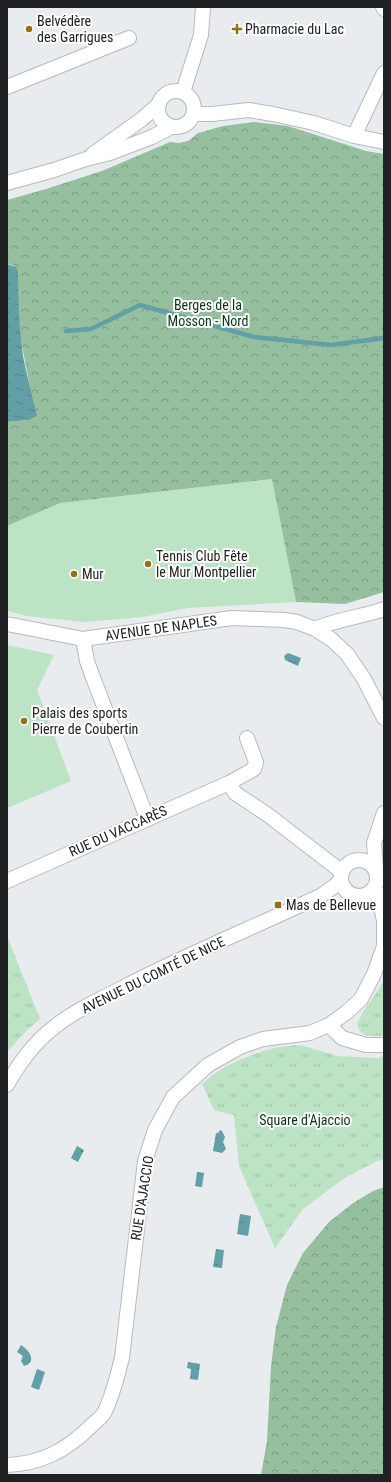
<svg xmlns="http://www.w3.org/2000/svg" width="391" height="1482" viewBox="0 0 391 1482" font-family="'Roboto Condensed',sans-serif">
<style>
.green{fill:#bde3c5}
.forest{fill:url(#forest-crowns)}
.park{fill:url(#park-tufts)}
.water{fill:url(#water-ripples)}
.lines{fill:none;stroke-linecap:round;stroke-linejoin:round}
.stream{stroke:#629fa6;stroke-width:4.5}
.street-casing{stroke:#b7babd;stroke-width:16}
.street{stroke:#fff;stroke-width:14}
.poi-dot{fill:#957019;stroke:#fff;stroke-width:1.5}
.labels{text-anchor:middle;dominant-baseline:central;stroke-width:4;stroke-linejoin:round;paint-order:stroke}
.poi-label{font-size:14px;fill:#202122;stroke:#fff;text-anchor:start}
.park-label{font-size:14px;fill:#043719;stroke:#fff}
.street-label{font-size:14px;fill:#202122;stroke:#fff}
</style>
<defs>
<pattern id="forest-crowns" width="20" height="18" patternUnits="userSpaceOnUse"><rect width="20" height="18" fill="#95bf9f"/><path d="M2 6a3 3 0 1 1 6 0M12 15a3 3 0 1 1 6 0" fill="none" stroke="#799b81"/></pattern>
<pattern id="park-tufts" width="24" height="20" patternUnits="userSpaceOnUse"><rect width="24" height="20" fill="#bde3c5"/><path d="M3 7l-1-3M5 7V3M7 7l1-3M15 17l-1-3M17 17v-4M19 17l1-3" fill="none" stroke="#a2c2a9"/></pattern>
<pattern id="water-ripples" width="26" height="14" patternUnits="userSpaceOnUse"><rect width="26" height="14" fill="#629fa6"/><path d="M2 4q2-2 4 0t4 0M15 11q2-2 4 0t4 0" fill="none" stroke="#508187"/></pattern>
</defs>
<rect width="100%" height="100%" fill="#e8ecef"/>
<g class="green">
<polygon points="272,479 296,602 187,608 143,617 84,622 27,616 7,611 7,526 60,503"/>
<polygon points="7,645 54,655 37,690 71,781 7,808"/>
</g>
<g class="forest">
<polygon points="254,122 288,126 366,151 384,154 384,592 345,604 296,602 272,479 60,503 7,526 7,422 28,420 29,382 20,335 18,307 18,272 13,265 7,264 7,200 46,189 102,171 170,142 179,143 188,141 198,133 223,126"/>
<polygon points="384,1187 384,1475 261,1475 267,1441 271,1366 276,1327 287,1285 303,1253 329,1222 353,1203 373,1191"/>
</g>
<g class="park">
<polygon points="7,936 40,1019 27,1030 7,1052"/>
<path d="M384 978V1036H366L360 1031 357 1025C363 1007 378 995 384 978Z"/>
<path d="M301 1045 337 1056 378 1058 384 1056V1159L377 1161 343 1179 303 1209 275 1248 239 1166 234 1115 214 1110 202 1084C222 1065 248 1055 274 1048 282 1046 292 1046 301 1045Z"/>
</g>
<g class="water">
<path d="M7 264 16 267 18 272C18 300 19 328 23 356 27 376 32 396 37 416L28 420 7 422Z"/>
<polygon points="288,653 301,658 298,666 285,660 284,656"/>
<polygon points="220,1130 222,1131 225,1137 223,1142 226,1149 222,1153 213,1151 216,1133 218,1133"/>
<polygon points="77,1146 84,1150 78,1162 71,1158"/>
<polygon points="197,1172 204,1173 202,1187 195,1186"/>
<polygon points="240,1214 251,1216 248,1236 237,1234"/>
<polygon points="216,1249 224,1250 222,1268 213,1267"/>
<path d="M21 1345C29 1350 38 1362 24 1366L21 1361 23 1356 17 1352Z"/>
<polygon points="188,1362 200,1364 198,1380 190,1379 191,1369 187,1368"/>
<polygon points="37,1369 45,1372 39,1390 31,1387"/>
</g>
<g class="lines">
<polyline class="stream" points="66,331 91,329 140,305 254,337 331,345 384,338"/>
<g class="street-casing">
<g id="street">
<polyline points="383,7 384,9"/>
<polyline points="7,87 129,38"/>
<circle cx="176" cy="109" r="18"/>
<polyline points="183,92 201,35 203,7"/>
<polyline points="194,114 212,114 249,110 273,114 314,123 354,136 384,142"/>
<polyline points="354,136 384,73"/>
<polyline points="93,154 142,119 159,104"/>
<polyline points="7,183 54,170 86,159 110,153 152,137 171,127"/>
<polyline points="7,624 83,639 232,618 284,620 297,622 315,629 331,639 347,654 364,679 384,718"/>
<path d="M315 629C337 619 362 617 384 609"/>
<polyline points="83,639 87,661 92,675 147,818"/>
<polyline points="229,783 254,769 256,762 247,738"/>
<circle cx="359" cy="878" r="18"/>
<polyline points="376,869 374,843 384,813"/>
<polyline points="7,881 229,783 235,793 268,815 342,872"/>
<polyline points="375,888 380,901 384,921"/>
<polyline points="329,1025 342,1038 366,1045 384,1045"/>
<path d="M7 1085C19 1063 33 1044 53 1028 75 1010 101 999 126 986 190 953 257 926 322 895L336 885 341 878"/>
<path d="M7 1465C41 1464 67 1450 91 1426 95 1422 101 1418 104 1413 113 1396 117 1376 122 1358L145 1161 155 1130 173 1097 208 1065 240 1047 263 1039 310 1033 329 1025 347 1012 361 999 374 974 384 946V924"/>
</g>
</g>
<use href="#street" class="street"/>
</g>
<g class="poi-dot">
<circle cx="29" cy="29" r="4"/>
<path d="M235 23h4v4h4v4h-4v4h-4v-4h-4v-4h4z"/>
<circle cx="148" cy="564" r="4"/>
<circle cx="74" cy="574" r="4"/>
<circle cx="24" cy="721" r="4"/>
<rect x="274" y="901" width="8" height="8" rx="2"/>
</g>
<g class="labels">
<g class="poi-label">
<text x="37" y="21">Belvédère<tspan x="37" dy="16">des Garrigues</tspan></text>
<text x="245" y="29">Pharmacie du Lac</text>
<text x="156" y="556">Tennis Club Fête<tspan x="156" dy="16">le Mur Montpellier</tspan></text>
<text x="82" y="574">Mur</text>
<text x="32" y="713">Palais des sports<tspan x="32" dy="16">Pierre de Coubertin</tspan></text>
<text x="286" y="905">Mas de Bellevue</text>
</g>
<g class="park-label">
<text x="208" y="305">Berges de la<tspan x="208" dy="16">Mosson - Nord</tspan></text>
<text x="305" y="1120">Square d'Ajaccio</text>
</g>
<g class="street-label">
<text transform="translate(161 628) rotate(-8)">AVENUE DE NAPLES</text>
<text transform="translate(118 831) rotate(-24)">RUE DU VACCARÈS</text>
<text transform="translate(153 975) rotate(-26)">AVENUE DU COMTÉ DE NICE</text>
<text transform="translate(142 1198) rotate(-81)">RUE D'AJACCIO</text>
</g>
</g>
<rect width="391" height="1482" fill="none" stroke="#202122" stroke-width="16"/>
</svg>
